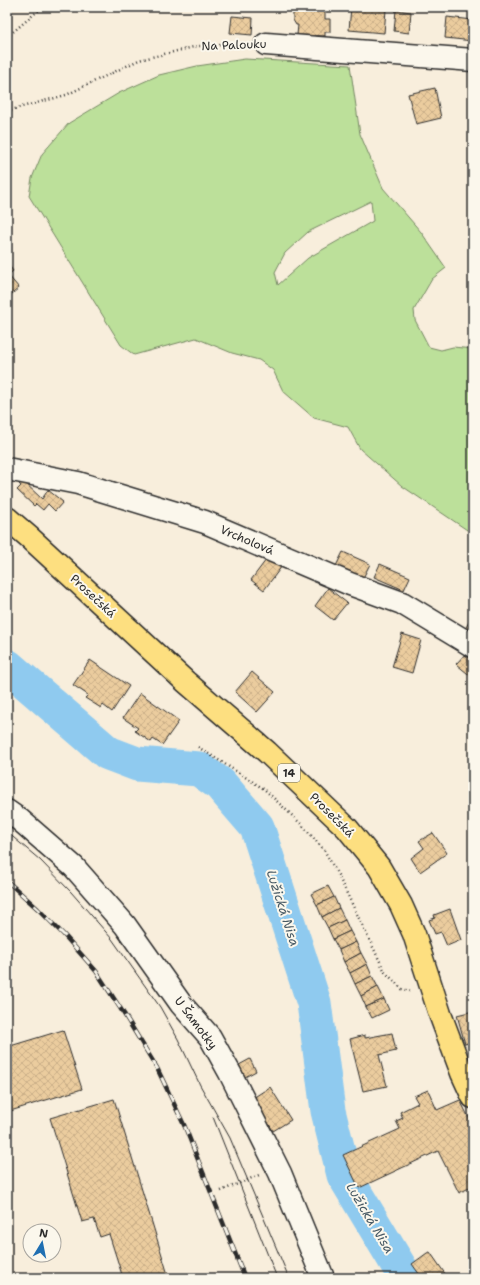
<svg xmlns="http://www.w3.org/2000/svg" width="480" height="1285" viewBox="0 0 480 1285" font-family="'Shantell Sans',sans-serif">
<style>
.green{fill:#bce09a;stroke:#748662;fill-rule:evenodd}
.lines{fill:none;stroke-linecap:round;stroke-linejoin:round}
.river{stroke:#8fcaef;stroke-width:35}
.building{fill:url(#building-cross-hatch);stroke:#2b2b2b}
.minor-casing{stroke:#2b2b2b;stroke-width:25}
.major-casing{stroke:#2b2b2b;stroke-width:25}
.path{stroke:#2b2b2b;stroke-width:2.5;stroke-dasharray:1 3;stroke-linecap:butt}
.minor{stroke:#fbf7ec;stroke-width:22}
.major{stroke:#fddf80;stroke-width:22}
.tram{stroke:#2b2b2b;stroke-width:1}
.rail-casing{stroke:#2b2b2b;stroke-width:4.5}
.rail{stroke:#fbf7ec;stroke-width:3;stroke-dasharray:9;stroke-linecap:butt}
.labels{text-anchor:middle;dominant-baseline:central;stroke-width:4;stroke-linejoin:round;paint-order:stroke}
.shield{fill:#fbf7ec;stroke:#696865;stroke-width:1}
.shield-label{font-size:11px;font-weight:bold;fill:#2b2b2b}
.street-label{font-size:12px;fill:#2b2b2b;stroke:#fbf7ec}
.water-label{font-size:13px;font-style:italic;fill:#495b66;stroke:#fbf7ec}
</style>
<defs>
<pattern id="building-cross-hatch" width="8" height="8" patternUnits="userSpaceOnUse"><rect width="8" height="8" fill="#ebcc9e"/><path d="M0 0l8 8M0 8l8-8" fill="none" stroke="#caaf88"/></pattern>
</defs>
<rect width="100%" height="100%" fill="#f8eedc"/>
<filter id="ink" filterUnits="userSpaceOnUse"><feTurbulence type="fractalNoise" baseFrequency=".025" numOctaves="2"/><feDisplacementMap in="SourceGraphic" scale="8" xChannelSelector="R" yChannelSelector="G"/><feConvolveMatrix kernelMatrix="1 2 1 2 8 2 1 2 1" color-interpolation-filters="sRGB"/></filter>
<g filter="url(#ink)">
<path class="green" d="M245 59 350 65 360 134 383 188 421 232 446 268 432 279 414 310 415 320 429 347 441 350 453 347 473 349V534L402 486 360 449 348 427 314 418 283 391 273 370 259 360 232 353 196 338 134 355 121 345 29 196 32 178 42 154 69 123 119 93 159 75 197 66ZM371 201 373 221 308 258 278 285 275 272 285 253 308 232Z"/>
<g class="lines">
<polyline class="river" points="7,666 108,753 137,764 199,769 220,784 257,827 314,1003 328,1111 344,1175 406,1278"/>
</g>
<g class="building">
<polygon points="296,7 325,8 325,19 330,19 330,32 325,32 325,36 297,35 298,25 296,25 293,20 293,12"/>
<polygon points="351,7 386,10 384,33 349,30"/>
<polygon points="396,10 411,12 409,33 394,31"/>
<polygon points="232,16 253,18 252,35 230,33"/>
<polygon points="447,17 473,20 473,41 445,38"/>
<polygon points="435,88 441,118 416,124 408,94"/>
<polygon points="7,263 13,271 8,275 19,288 7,298"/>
<polygon points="22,480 42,499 48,490 63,502 55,511 48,504 43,510 36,504 34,506 17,490 21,486 18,483 19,481"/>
<polygon points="343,552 370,564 363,578 336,566"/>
<polygon points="269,556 282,566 264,590 251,580"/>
<polygon points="380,564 410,577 404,590 374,577"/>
<polygon points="328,588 347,603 333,620 315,606"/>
<polygon points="473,615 473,633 465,629"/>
<polygon points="402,634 421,640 412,673 392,667"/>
<polygon points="467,652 473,657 473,678 456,664"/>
<polygon points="90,660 129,686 112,712 103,705 101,708 85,698 88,695 73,685"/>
<polygon points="252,672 275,692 257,712 235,692"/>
<polygon points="140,693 179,721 162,745 153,739 151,742 135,731 138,728 123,718"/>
<polygon points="433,833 447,853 420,872 411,858 424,848 419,841"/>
<polygon points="328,886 334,897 317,905 311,894"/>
<polygon points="334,897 339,908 322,917 317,905"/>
<polygon points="339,908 345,920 328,928 322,917"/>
<polygon points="450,909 461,940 447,946 441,932 435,934 429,920 435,918 434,915"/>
<polygon points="345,920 350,931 333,939 328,928"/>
<polygon points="350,931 356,942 339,950 333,939"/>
<polygon points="356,942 361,953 344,962 339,950"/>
<polygon points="361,953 367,964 350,973 344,962"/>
<polygon points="367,964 372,976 355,984 350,973"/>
<polygon points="372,976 378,987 361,996 355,984"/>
<polygon points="378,987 384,999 366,1007 361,996"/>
<polygon points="384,999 389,1010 372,1018 366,1007"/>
<polygon points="473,1011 473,1042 465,1044 457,1015"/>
<polygon points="63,1030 82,1089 7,1112 7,1047"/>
<polygon points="392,1033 396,1051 379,1055 387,1086 363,1091 350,1039 365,1035 365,1038"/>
<polygon points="250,1059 256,1071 245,1077 239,1065"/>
<polygon points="270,1087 291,1120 273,1131 253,1098"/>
<polygon points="428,1090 437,1110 460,1100 473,1126 473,1186 459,1193 438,1151 359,1188 343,1155 400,1129 396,1121 403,1118 400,1112 418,1103 414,1096"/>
<polygon points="114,1099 169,1278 123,1278 109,1234 100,1237 94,1219 82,1222 50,1118"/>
<polygon points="430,1252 448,1278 422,1278 412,1264 427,1253"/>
</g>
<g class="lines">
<g class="minor-casing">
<g id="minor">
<polyline points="266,44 473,60"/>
<polyline points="7,469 78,483 205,522 350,584 402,603 473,646"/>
<polyline points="7,811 20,820 74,867 125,925 181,1004 210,1037 230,1073 280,1173 323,1278"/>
</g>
</g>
<g class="major-casing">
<polyline id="major" points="7,518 29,537 186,682 267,752 347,828 379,867 401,905 414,934 440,1014 462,1073 473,1097"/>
</g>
<g class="path">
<polyline points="7,37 39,10 41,7"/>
<polyline points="7,111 66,95 139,60 198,46 247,44"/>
<polyline points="198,747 264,789 302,825 324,850 338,875 385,972 402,989 410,991"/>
<polyline points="221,1191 259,1175"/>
</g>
<use href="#minor" class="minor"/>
<use href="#major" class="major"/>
<g class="tram">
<polyline points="7,832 40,860 71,892 112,939 160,1007 178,1039 200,1085 230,1138 289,1278"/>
<polyline points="213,1117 277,1278"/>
</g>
<g class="rail-casing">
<polyline id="rail" points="7,881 38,909 64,935 96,971 124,1014 157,1068 185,1127 245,1278"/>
</g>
<use href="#rail" class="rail"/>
</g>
</g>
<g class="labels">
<rect class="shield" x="278" y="764" width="22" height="18" rx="3"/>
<g class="shield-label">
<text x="289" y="773">14</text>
</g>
<g class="street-label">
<text transform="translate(234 45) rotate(-2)">Na Palouku</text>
<text transform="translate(247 540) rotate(23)">Vrcholová</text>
<text transform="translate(93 596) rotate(43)">Prosečská</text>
<text transform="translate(332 815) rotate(45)">Prosečská</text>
<text transform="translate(196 1023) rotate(53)">U Šamotky</text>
</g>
<g class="water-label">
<text transform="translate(283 908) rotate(72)">Lužická Nisa</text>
<text transform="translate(370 1218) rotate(59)">Lužická Nisa</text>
</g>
</g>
<rect width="480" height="1285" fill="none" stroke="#fbf7ec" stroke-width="24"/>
<rect x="12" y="12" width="456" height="1261" fill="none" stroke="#2b2b2b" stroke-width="1.5" filter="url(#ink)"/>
<g transform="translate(42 1243) rotate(10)"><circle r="19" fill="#fbf7ec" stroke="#a8a59f"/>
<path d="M0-3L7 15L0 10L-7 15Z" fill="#1f6fb2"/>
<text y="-6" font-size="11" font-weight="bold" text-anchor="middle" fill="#2b2b2b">N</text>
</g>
</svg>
